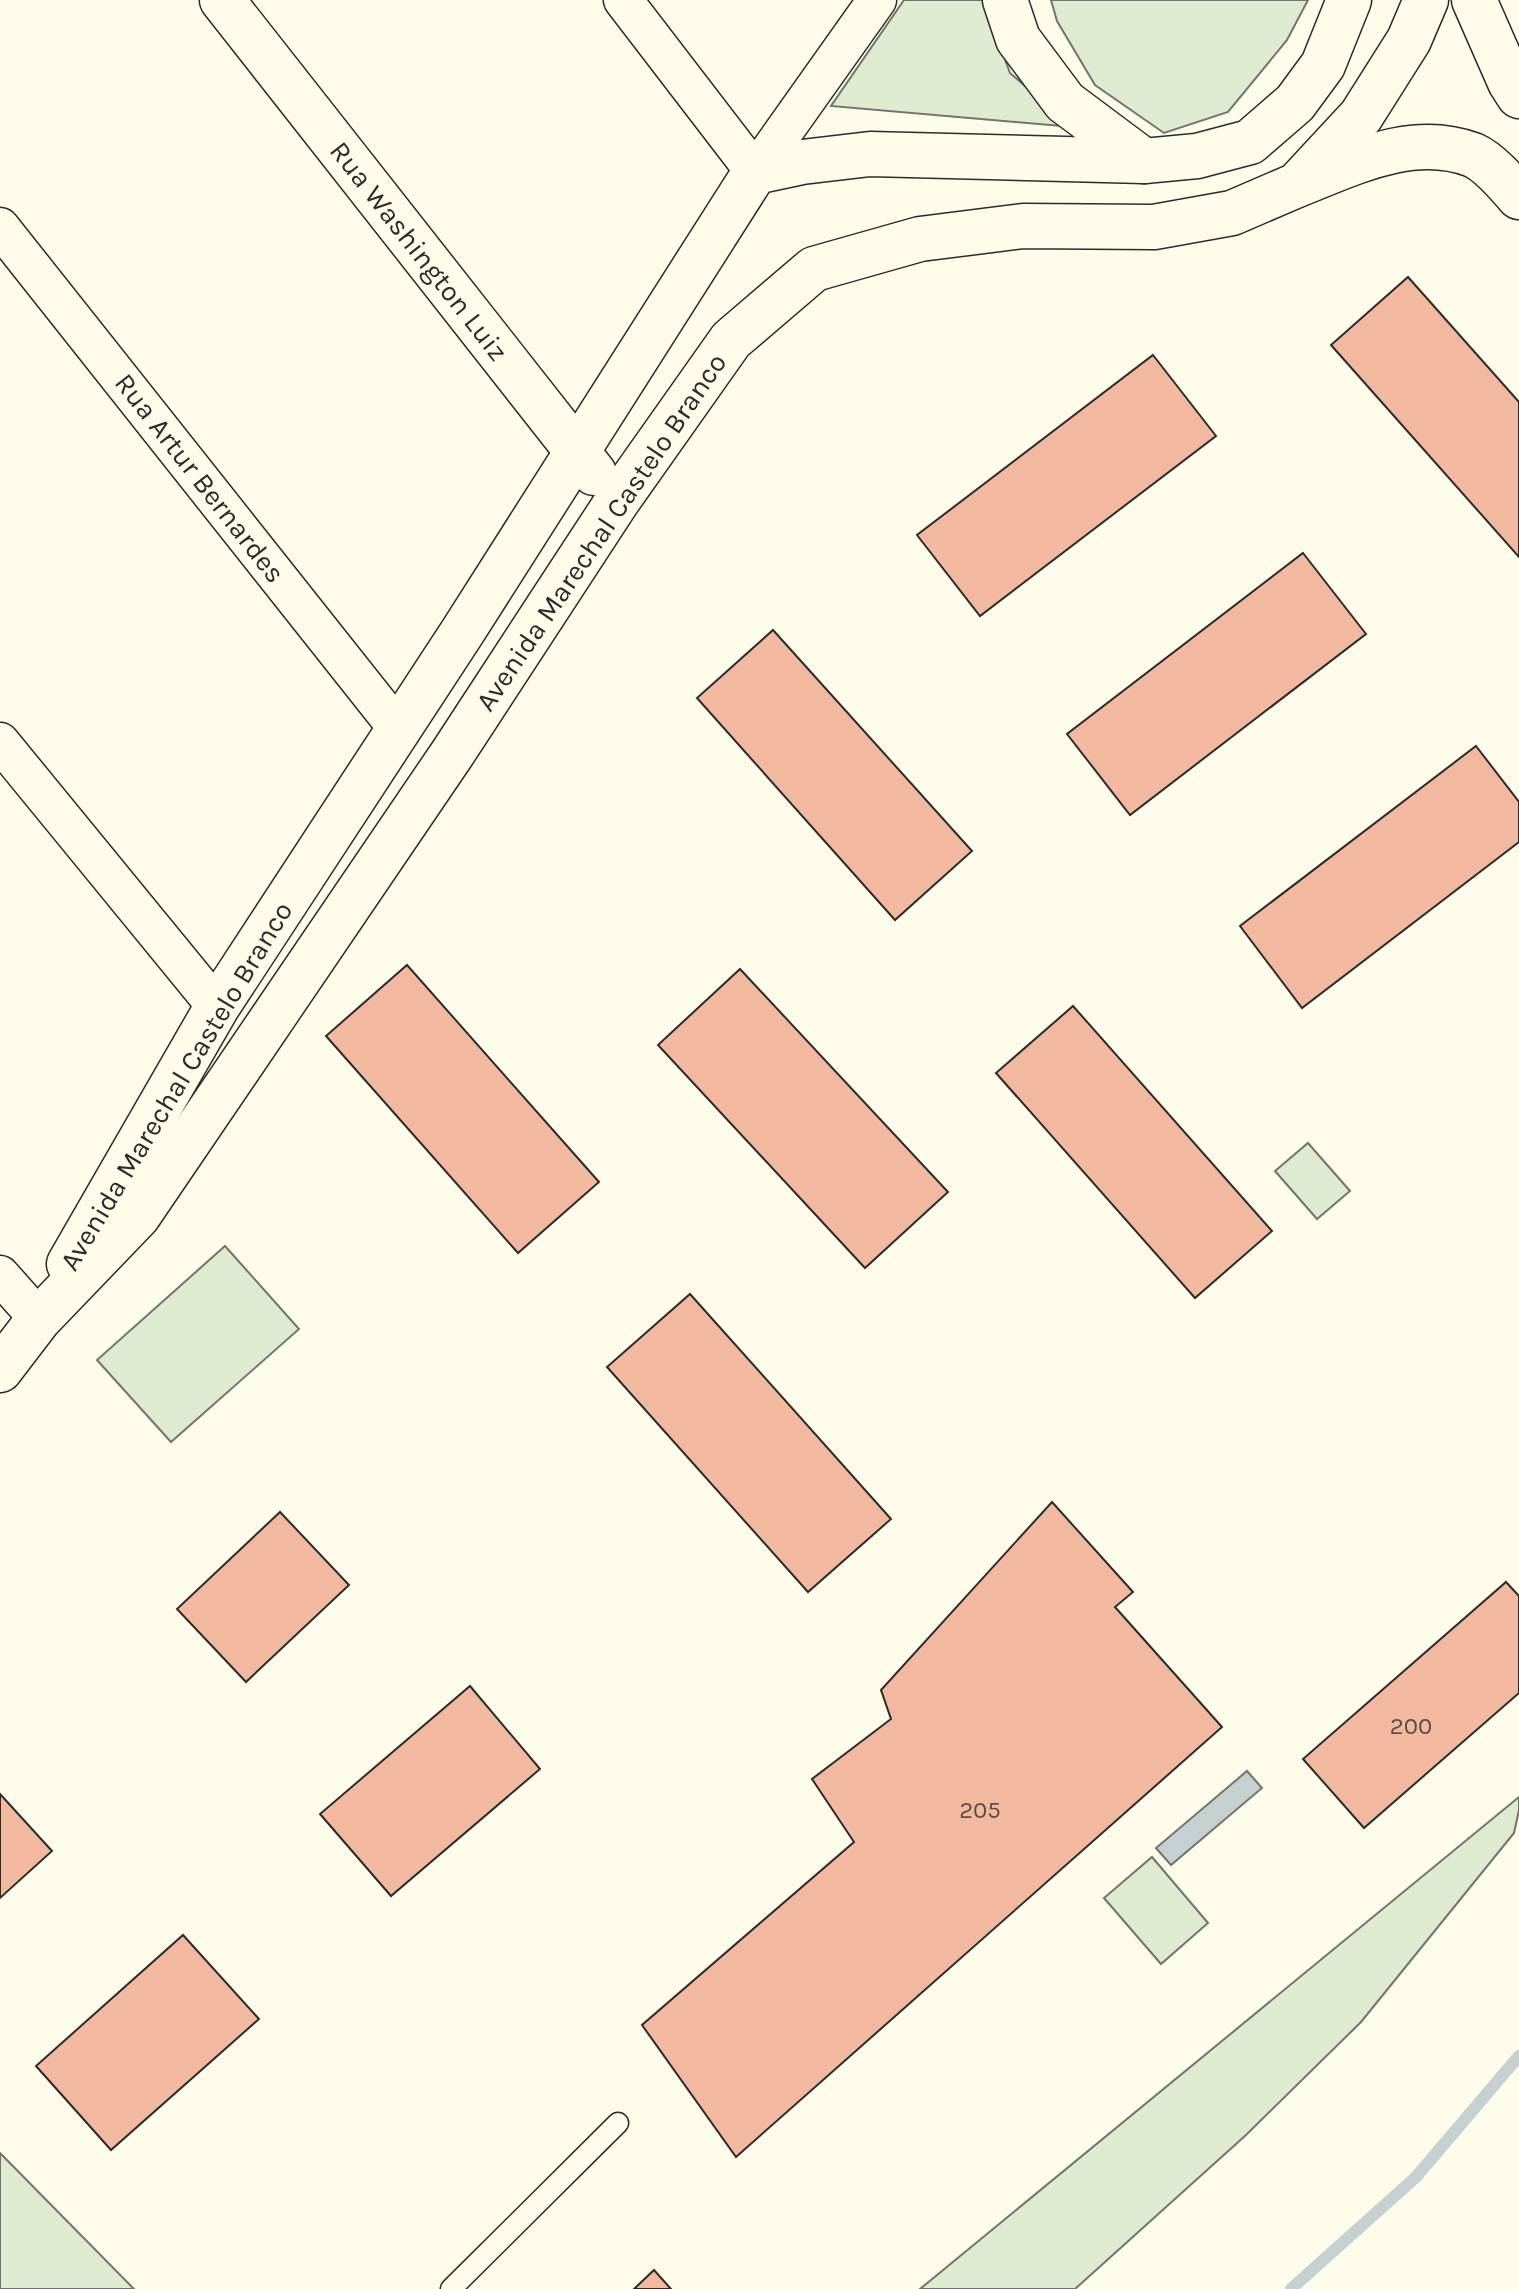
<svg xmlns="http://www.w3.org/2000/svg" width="1519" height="2289" viewBox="0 0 1519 2289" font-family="Karla,sans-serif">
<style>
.green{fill:#deebd1;stroke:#74746e;stroke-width:2}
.water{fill:#c7d0d0;stroke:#74746e;stroke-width:2}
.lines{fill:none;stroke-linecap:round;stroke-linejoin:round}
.stream{stroke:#c7d0d0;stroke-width:12}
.building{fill:#f2b8a0;stroke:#2b2b2b;stroke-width:2}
.service-casing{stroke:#2b2b2b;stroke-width:23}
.minor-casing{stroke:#2b2b2b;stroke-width:41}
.tertiary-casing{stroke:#2b2b2b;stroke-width:47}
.secondary-casing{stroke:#2b2b2b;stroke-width:47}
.service{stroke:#fdfbea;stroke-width:20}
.minor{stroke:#fdfbea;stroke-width:38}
.tertiary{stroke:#fdfbea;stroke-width:44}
.secondary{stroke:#fdfbea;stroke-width:44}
.labels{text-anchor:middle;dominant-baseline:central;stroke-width:6;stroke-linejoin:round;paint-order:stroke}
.number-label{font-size:24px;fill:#5d4e48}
.street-label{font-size:28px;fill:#2b2b2b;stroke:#fdfbea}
</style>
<rect width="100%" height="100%" fill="#fdfbea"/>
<g class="green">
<polygon points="904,0 983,0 1010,73 1073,127 831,106"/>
<polygon points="1051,0 1308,0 1287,40 1228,112 1164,133 1095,85 1057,21"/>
<polygon points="1308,1143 1350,1191 1317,1219 1275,1171"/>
<polygon points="225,1246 299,1329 171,1442 97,1360"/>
<polygon points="1519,1797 1519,1810 1514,1833 1361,2022 1246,2135 1075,2289 920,2289"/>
<polygon points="1152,1857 1208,1923 1161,1964 1104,1898"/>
<polygon points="0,2153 134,2289 0,2289"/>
</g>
<polygon class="water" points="1247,1771 1262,1788 1171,1865 1156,1848"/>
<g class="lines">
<polyline class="stream" points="1291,2289 1416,2177 1519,2056"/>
</g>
<g class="building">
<polygon points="1408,277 1519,402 1519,557 1331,345"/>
<polygon points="1153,355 1216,436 980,616 917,535"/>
<polygon points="1303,553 1366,634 1130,815 1067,734"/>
<polygon points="773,630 972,851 895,920 697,698"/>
<polygon points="1476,746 1519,802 1519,842 1302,1008 1240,926"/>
<polygon points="407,965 599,1182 518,1253 326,1036"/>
<polygon points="740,969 948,1192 865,1268 658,1045"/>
<polygon points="1073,1006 1272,1231 1195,1298 996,1073"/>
<polygon points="690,1294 891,1519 808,1592 607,1367"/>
<polygon points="1052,1502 1133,1592 1115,1607 1222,1727 736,2157 642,2025 854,1842 812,1779 891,1719 881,1690"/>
<polygon points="280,1512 349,1585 246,1682 177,1609"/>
<polygon points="1506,1582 1519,1596 1519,1693 1364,1828 1303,1759"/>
<polygon points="470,1686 540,1769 391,1896 320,1814"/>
<polygon points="0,1794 52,1851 0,1898"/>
<polygon points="183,1935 259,2019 111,2150 36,2066"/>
<polygon points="654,2270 671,2289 634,2289"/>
</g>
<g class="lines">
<g class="service-casing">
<polyline id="service" points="451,2289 618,2123"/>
</g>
<g class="minor-casing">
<g id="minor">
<polyline points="623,0 755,172 877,0"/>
<polyline points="0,227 399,730"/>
<polyline points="0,742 217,1007"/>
<polyline points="0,1275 39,1319"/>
</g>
</g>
<g class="tertiary-casing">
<g id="tertiary">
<polyline points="222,0 594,473"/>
<polyline points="1005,0 1018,39 1065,102 1144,161"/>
<polyline points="69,1264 217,1007 463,631 755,172 802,162 870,154 1144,161 1197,156 1250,142 1295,103 1323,65 1349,0"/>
<polyline points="0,1370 39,1319 138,1216 452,754 618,500 731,340 814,269 920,239 1023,226 1154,227 1232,213 1297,185 1361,116 1409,40 1426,0"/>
</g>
</g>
<g class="secondary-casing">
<g id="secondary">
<polyline points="1474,0 1510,82 1519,96"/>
<path d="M1297 185C1353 163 1413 132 1473 155 1489 162 1508 184 1519 197"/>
</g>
</g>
<use href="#service" class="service"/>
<use href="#minor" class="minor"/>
<use href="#tertiary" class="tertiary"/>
<use href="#secondary" class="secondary"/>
</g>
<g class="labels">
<g class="number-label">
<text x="1411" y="1726">200</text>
<text x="980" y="1810">205</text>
</g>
<g class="street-label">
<text transform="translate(419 251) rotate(52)">Rua Washington Luiz</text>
<text transform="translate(200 478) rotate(52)">Rua Artur Bernardes</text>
<text transform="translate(601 532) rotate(-56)">Avenida Marechal Castelo Branco</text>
<text transform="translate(176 1086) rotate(-59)">Avenida Marechal Castelo Branco</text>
</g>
</g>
</svg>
